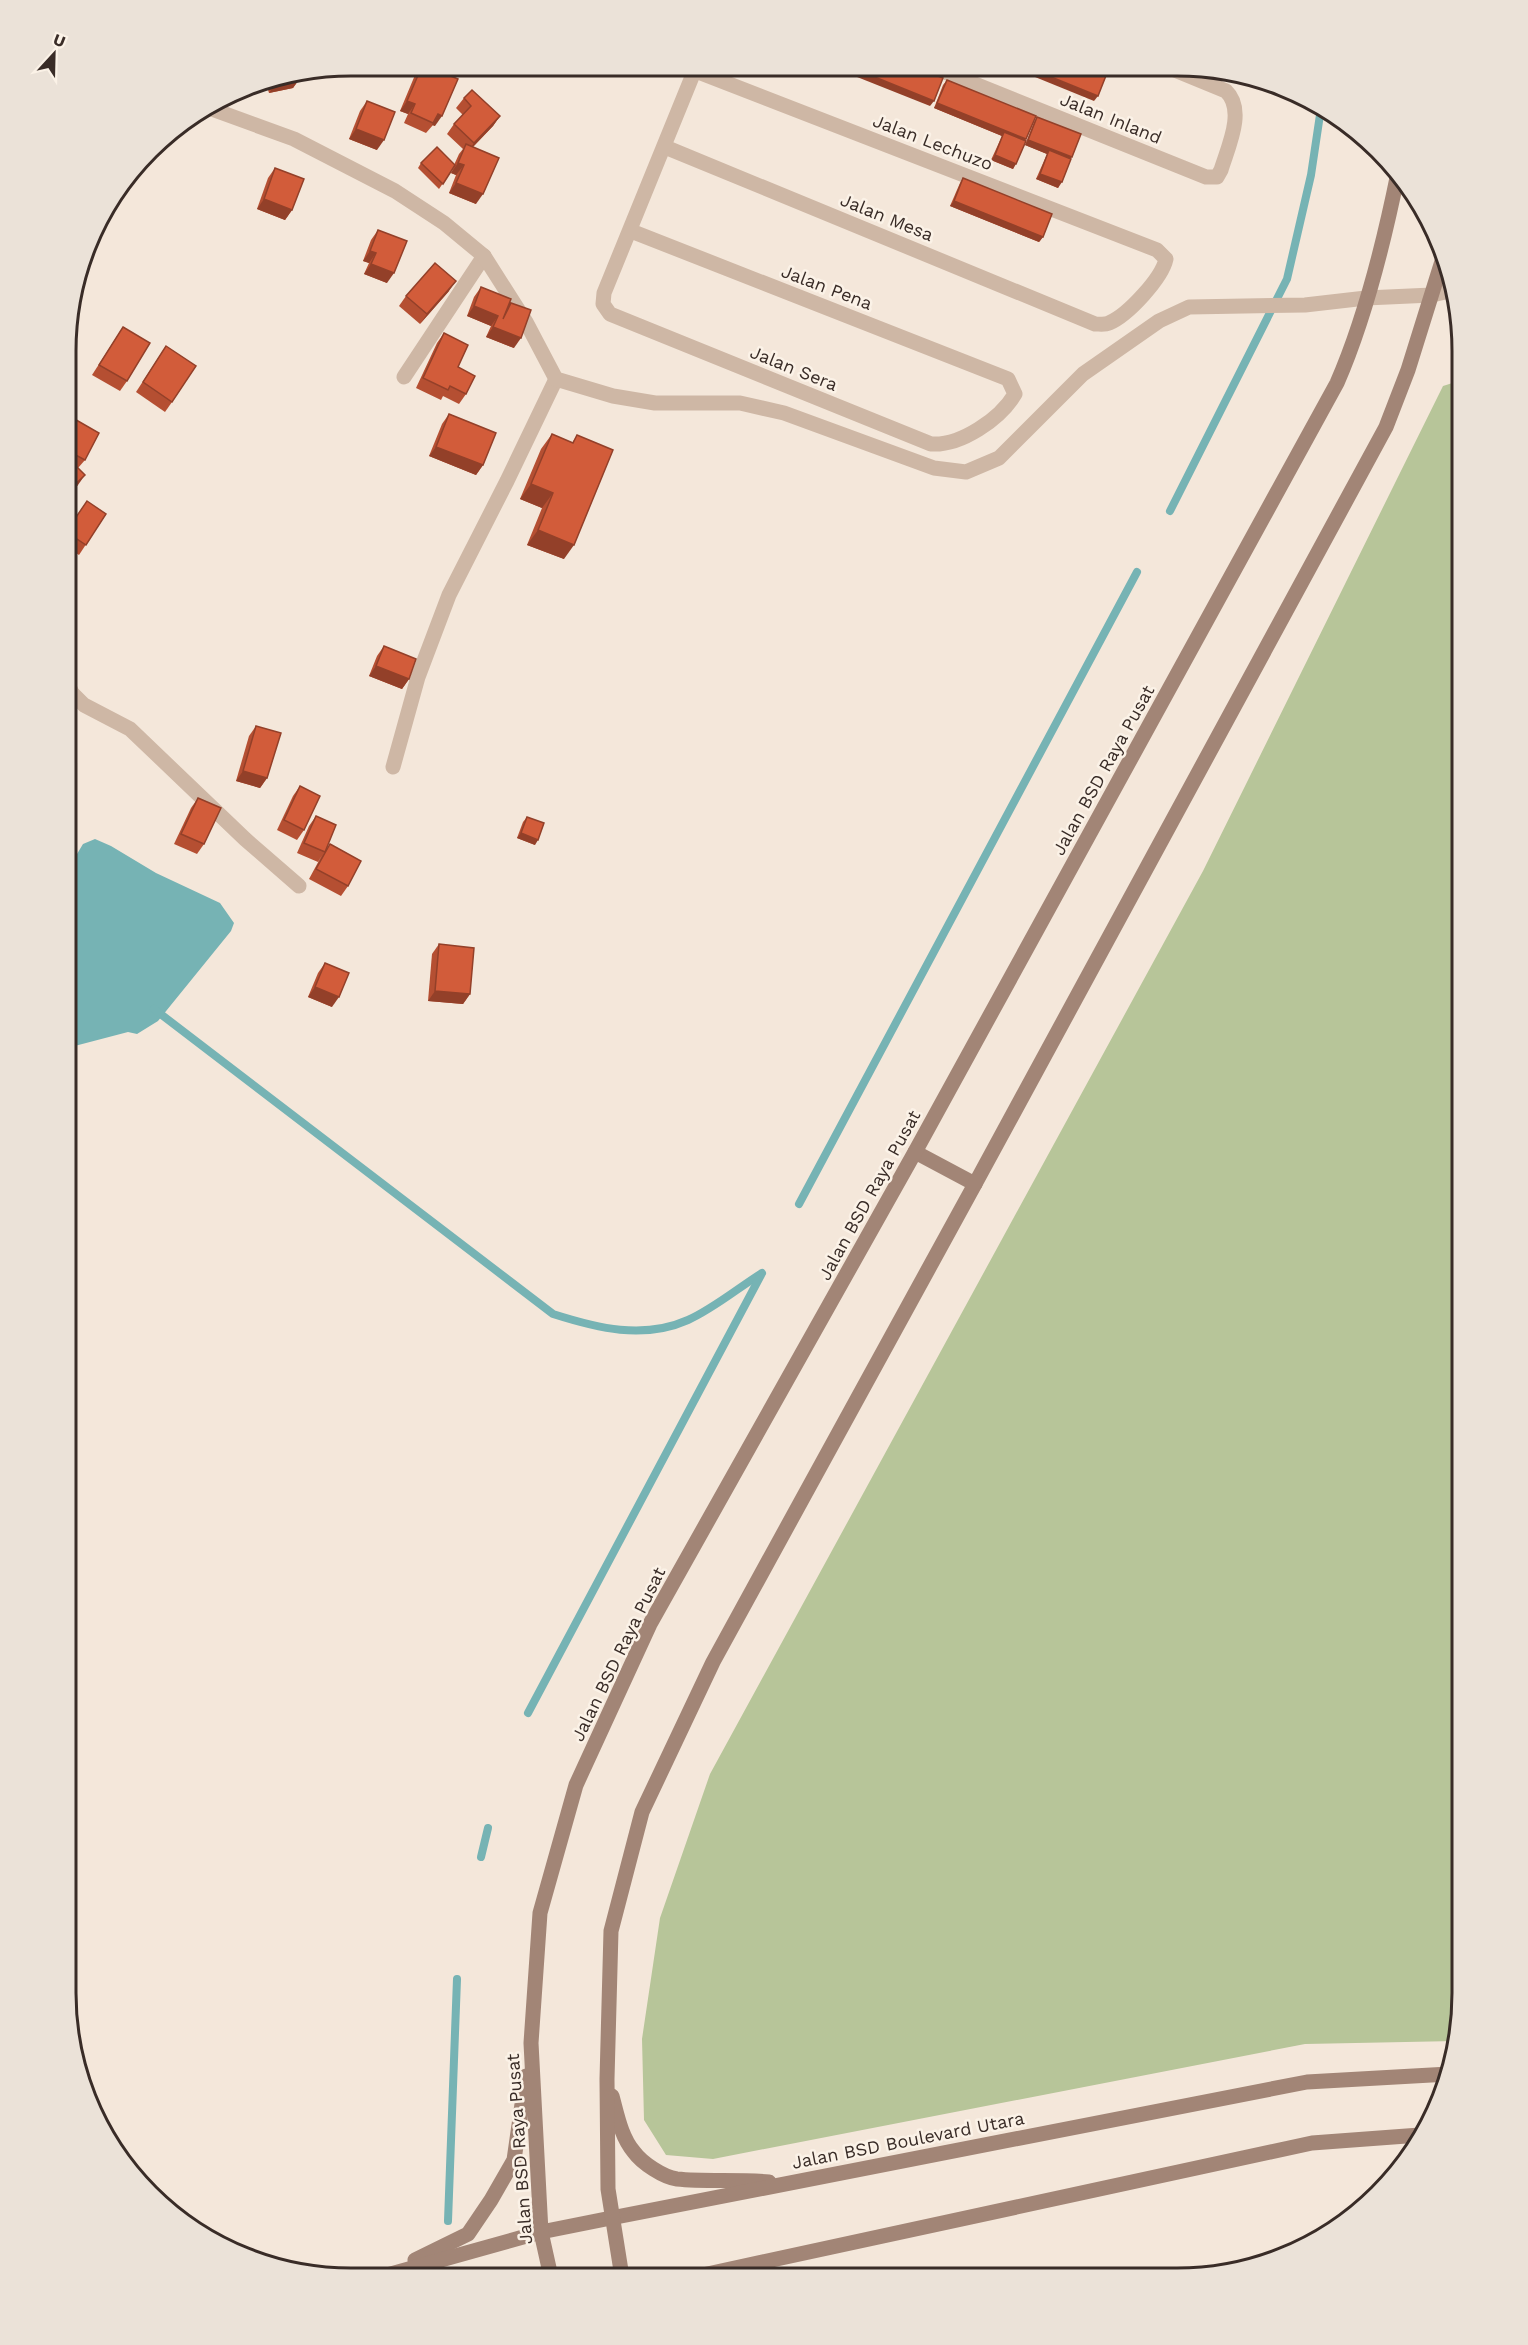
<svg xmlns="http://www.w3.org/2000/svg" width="1528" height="2345" viewBox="0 0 1528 2345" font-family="'Work Sans',sans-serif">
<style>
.green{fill:#b7c599}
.water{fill:#76b3b4}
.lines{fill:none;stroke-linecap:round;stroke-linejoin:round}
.stream{stroke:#76b3b4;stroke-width:8}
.minor{stroke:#ceb7a5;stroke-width:15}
.tertiary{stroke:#ceb7a5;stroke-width:15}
.secondary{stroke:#a28576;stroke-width:15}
.wall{fill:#b54f32}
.shaded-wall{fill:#934029}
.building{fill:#d25c3a;stroke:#934029;stroke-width:1.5}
.labels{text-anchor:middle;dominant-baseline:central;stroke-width:5;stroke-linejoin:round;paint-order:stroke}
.street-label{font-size:18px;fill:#392c27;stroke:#fbf2e7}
.rim{fill:none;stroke:#392c27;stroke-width:3}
</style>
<rect width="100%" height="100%" fill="#f4e7da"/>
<polygon class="green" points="1462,380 1461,2013 1456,2041 1305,2044 713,2159 666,2155 644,2120 642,2039 660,1918 710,1774 1203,871 1443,386"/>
<polygon class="water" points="95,839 111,846 156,873 220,903 234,923 231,931 158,1021 137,1034 128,1032 67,1048 68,869 83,844"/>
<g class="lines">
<g class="stream">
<polyline points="1170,511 1287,279 1311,175 1321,108"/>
<path d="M154 1009 553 1314C597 1328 643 1340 688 1320 713 1309 738 1288 762 1273"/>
<polyline points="799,1204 1137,572"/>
<polyline points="528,1713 761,1275"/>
<polyline points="481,1857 488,1828"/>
<polyline points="448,2221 457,1979"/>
</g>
<g class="minor">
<path d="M935 68 1206 177H1217L1221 170C1228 147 1246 110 1226 91L1170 68"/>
<path d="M665 147 1095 324C1100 324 1105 325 1109 323 1128 315 1162 278 1166 259L1157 250 688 68"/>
<path d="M631 231 1008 379 1015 394C1000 419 961 446 931 444L610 314 603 304 604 293 696 67"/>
<polyline points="1432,295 1450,291"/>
<polyline points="404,377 484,256"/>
<polyline points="68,684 72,693 84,705 130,729 245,839 299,886"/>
<polyline points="393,767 418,677 449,595 507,481 556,379"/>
</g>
<polyline class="tertiary" points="209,108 294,139 395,191 444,223 484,256 526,322 556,379 613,396 655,403 740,403 784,413 934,468 966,472 999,458 1083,374 1159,321 1189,307 1305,305 1366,298 1432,295"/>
<g class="secondary">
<polyline points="915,1152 975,1184"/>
<path d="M612 2096C617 2114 621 2137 634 2152 642 2163 663 2177 677 2179 705 2182 739 2179 769 2182"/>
<polyline points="415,2260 468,2234 491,2200 514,2160 526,2076"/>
<polyline points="380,2277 541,2232 611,2218 1307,2082 1449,2074"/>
<path d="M551 2277 541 2232 531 2043 540 1913 576 1785 650 1624 915 1152 1337 383C1365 319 1384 242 1398 173"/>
<polyline points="622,2277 608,2189 607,2079 611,1931 642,1812 713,1662 975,1184 1386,427 1408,370 1443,258"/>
<polyline points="689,2278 1312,2143 1420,2135"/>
</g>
</g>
<g class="wall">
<polygon points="421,66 435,126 433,125 426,133 404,123 408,114 400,111 415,75"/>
<polygon points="300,76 300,78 293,88 269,93 266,83"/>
<polygon points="947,80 1025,141 1013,169 991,160 1002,136 934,108 943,85"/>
<polygon points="464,98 500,116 493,126 473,147 476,204 449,193 456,175 451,173 454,167 439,189 418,168 421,163 454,165 459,154 463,149 447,134 454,124 463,115 456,108"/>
<polygon points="367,101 377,150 349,139 360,111"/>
<polygon points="1037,117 1071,159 1058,188 1036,179 1047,154 1025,145 1034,122"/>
<polygon points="275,168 292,210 285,220 257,209 268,178"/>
<polygon points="963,178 1043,237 1039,242 950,206 960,183"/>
<polygon points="378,230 387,283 364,274 369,263 363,261 371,240"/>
<polygon points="481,287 507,308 511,303 514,348 486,337 491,326 467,316 474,297"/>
<polygon points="449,291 420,324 399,306 406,296"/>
<polygon points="123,327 127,381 120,391 92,375"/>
<polygon points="444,333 458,367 466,394 459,404 443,396 441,400 416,388 437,343"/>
<polygon points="166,346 172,402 165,412 136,392"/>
<polygon points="449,414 483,465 476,475 429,456 442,424"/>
<polygon points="68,421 85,460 78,468 78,485 68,495"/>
<polygon points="552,434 572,443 577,435 564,559 527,545 542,508 520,499 541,449"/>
<polygon points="106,514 79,555 68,548 68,529"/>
<polygon points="384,646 409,679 402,689 369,676 377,656"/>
<polygon points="256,726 267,778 260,788 236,781 249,736"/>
<polygon points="300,786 304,830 297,840 277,830 293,796"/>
<polygon points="198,798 204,844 197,854 174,844 191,808"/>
<polygon points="316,816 325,851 330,844 348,886 341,896 309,879 322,855 318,862 297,853 309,826"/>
<polygon points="527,817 535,845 517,838 523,822"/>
<polygon points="439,944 470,994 463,1004 428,1001 432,954"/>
<polygon points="325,963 332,1007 308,997 318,973"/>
</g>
<g class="shaded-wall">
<polygon points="844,67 850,67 934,101 930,106 842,71"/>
<polygon points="1013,68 1029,68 1098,96 1094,101"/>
<polygon points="300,78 293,88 269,93 276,83"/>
<polygon points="407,101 415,104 408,114 400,111"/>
<polygon points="937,103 1026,139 1023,144 1004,132 1002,136 934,108"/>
<polygon points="438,114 442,116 435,126 432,125"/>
<polygon points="500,116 493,126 467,153 474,143"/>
<polygon points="356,129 384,140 377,150 349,139"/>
<polygon points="1028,140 1072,157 1068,162 1049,150 1047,154 1025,145"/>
<polygon points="995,155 1016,164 1013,169 991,160"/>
<polygon points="458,163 464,165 456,175 451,173"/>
<polygon points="1040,174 1062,182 1058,188 1036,179"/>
<polygon points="456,183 483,194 476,204 449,193"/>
<polygon points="264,199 292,210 285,220 257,209"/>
<polygon points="954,201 1043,237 1039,242 950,206"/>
<polygon points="370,251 376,253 369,263 363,261"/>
<polygon points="371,264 394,273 387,283 364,274"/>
<polygon points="456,281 449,291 420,324 427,314"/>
<polygon points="474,306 498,316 491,326 467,316"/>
<polygon points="493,327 521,338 514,348 486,337"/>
<polygon points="436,447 483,465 476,475 429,456"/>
<polygon points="85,475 78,485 68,495 68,491"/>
<polygon points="531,484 553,493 542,508 520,499"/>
<polygon points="538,530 574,545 564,559 527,545"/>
<polygon points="376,666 409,679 402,689 369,676"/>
<polygon points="243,771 267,778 260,788 236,781"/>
<polygon points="521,833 538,840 535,845 517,838"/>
<polygon points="315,987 339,997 332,1007 308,997"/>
<polygon points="435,991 470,994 463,1004 428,1001"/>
</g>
<g class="building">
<polygon points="422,66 426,66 458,79 442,116 438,114 433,123 411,113 415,104 407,101"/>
<polygon points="850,67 917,68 943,78 934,101"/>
<polygon points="1029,68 1109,68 1098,96"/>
<polygon points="300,76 300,78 276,83 275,81"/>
<polygon points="947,80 1036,116 1026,139 937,103"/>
<polygon points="472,90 500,116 474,143 454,124 471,106 464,98"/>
<polygon points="367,101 395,112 384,140 356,129"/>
<polygon points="1037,117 1081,134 1072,157 1028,140"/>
<polygon points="1004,132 1026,141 1016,164 995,155"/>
<polygon points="466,144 499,158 483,194 456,183 464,165 458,163"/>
<polygon points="437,147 455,165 443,184 421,163"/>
<polygon points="1049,150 1071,159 1062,182 1040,174"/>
<polygon points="275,168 304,179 292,210 264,199"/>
<polygon points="963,178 1052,214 1043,237 954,201"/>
<polygon points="378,230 407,241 394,273 371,264 376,253 370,251"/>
<polygon points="435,263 456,281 427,314 406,296"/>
<polygon points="481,287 511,299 503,319 511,303 531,310 521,338 493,327 498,316 474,306"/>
<polygon points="123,327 150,343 127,381 99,365"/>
<polygon points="444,333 468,345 458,367 475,376 466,394 450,386 448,390 423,378"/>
<polygon points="166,346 196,366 172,402 143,382"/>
<polygon points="449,414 496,433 483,465 436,447"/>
<polygon points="71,417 99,433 85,460 68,451 68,422"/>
<polygon points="552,434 573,443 577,435 613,450 574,545 538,530 553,493 531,484"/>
<polygon points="68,458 85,475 68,491"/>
<polygon points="68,498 73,503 68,507"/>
<polygon points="87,501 106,514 86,545 68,533 68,529"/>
<polygon points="384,646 416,659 409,679 376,666"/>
<polygon points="256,726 281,733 267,778 243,771"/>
<polygon points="300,786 320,796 304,830 284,820"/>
<polygon points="198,798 221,808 204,844 181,834"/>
<polygon points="316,816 336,825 325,852 304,843"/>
<polygon points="527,817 544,823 538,840 521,833"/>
<polygon points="330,844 361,861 348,886 316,869"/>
<polygon points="439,944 474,948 470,994 435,991"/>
<polygon points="325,963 349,973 339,997 315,987"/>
</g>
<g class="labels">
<g class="street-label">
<text transform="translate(1111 118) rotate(22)">Jalan Inland</text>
<text transform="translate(933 142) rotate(21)">Jalan Lechuzo</text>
<text transform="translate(887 217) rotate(22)">Jalan Mesa</text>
<text transform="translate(827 287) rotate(21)">Jalan Pena</text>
<text transform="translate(794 368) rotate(22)">Jalan Sera</text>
<text transform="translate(1103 770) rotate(-61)">Jalan BSD Raya Pusat</text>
<text transform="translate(869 1195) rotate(-61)">Jalan BSD Raya Pusat</text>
<text transform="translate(618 1654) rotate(-64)">Jalan BSD Raya Pusat</text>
<text transform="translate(908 2140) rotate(-11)">Jalan BSD Boulevard Utara</text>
<text transform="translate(519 2149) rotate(-94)">Jalan BSD Raya Pusat</text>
</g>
</g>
<path d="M0 0H1528V2345H0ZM351 76H1177A275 275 0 0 1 1452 351V1993A275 275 0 0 1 1177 2268H351A275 275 0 0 1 76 1993V351A275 275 0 0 1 351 76Z" fill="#ebe2d8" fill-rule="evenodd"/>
<path class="rim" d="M351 76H1177A275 275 0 0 1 1452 351V1993A275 275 0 0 1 1177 2268H351A275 275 0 0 1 76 1993V351A275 275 0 0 1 351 76Z"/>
<g transform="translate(54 54) rotate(22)" stroke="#fbf2e7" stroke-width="4.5" paint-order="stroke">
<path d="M0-4.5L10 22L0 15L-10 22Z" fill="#392c27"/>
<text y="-9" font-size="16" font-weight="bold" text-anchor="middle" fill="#392c27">U</text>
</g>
</svg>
